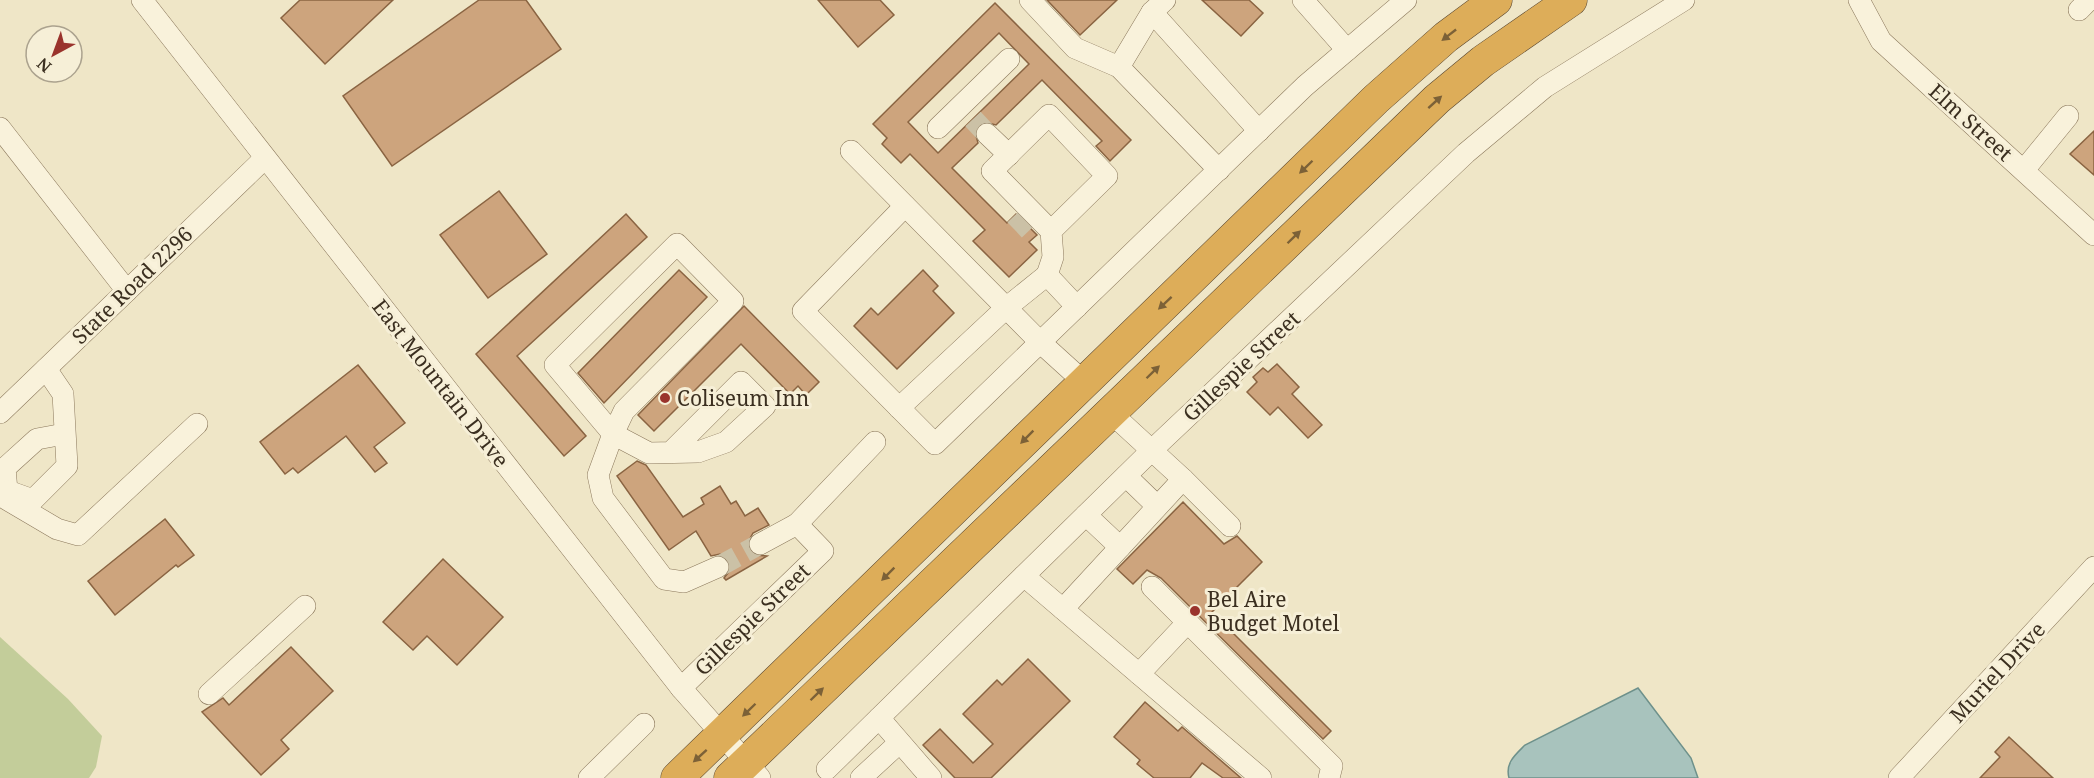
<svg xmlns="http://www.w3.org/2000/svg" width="2094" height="778" viewBox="0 0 2094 778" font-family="'Noto Serif',serif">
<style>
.green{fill:#c3cd9a}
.water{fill:#a8c3bd;stroke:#6e918b;stroke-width:1.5}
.building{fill:#cda47d;stroke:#8a6442;stroke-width:1.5;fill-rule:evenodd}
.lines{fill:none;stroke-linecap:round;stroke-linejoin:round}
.minor-tunnel{stroke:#cbc1a6;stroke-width:21;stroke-dasharray:21 10;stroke-linecap:butt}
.minor-casing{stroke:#8b785c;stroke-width:22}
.highway-casing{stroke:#594630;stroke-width:33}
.minor{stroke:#f9f2db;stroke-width:21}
.highway{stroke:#ddad59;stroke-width:32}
.oneway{fill:#7c6137}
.poi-dot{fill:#9a332c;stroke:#f6efd7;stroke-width:2}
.labels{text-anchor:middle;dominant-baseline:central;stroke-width:6;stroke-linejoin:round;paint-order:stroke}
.street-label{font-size:21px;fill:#3b2f20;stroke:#f6efd7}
.poi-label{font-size:21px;fill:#3b2f20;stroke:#f6efd7;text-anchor:start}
</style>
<rect width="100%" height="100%" fill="#efe6c7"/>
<polygon class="green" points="0,637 68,699 102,736 96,767 89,778 0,778"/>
<path class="water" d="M1638 688 1691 758 1698 778H1509C1505 763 1515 755 1525 745Z"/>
<g class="building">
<polygon points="300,0 393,0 325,64 281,18"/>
<polygon points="479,0 526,0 561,49 392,166 343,96"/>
<polygon points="818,0 880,0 894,15 858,47"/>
<polygon points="1047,0 1117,0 1080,35"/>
<polygon points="1202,0 1249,0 1263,13 1241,36"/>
<path d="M995 3 1131 140 1110 161 1096 146 1102 141 1042 80 996 125 984 122 977 126 975 132 978 143 952 168 1007 223 1016 214 1037 235 1029 242 1037 250 1009 277 973 241 985 230 910 154 901 163 882 144 887 138 873 124ZM999 33 1029 64 938 153 908 122Z"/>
<polygon points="2094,131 2094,175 2070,154"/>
<polygon points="499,191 547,254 488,298 440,235"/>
<polygon points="626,214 647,237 517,356 586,436 564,456 476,354"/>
<polygon points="679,270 707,297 604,403 578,373"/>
<polygon points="923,270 938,286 933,291 954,313 897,369 854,326 871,308 878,315"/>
<polygon points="744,306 819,382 806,395 798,386 790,394 741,344 654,431 638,415"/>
<polygon points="1277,364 1299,387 1292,394 1322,425 1308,438 1278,407 1270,415 1247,392 1257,382 1253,377 1263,368 1268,372"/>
<polygon points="358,365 405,423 374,447 387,463 375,472 346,436 298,473 293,468 285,474 260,442"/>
<polygon points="637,461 646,465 683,517 704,504 701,498 720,486 731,504 736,501 745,516 758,508 769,525 753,533 747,544 754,555 767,556 726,580 724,578 731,569 729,561 720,554 711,556 696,531 669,550 617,476"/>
<polygon points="1183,502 1224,544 1237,536 1262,562 1212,612 1331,731 1323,739 1161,578 1147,570 1133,584 1117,569"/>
<polygon points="165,519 194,555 178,567 176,565 115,615 88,581"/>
<polygon points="443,559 503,617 457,665 427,636 413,650 383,622"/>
<polygon points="291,647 333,691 281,740 289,749 261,775 202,712 223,698 229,705"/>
<polygon points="1028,659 1070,701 991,778 955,778 923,745 940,729 973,763 993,744 963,714 997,680 1002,685"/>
<polygon points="1145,702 1178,731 1182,727 1241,778 1223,778 1202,763 1190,778 1154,778 1137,764 1140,760 1114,737"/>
<polygon points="2009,737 2053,778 1980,778 2000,757 1995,752"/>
</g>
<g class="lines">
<g class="minor-tunnel">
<polyline points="973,119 987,134"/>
<polyline points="1015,215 1035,236"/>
<polyline points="718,567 760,544"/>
</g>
<g class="minor-casing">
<g id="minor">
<polyline points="142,0 681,688 760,778"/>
<polyline points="1030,0 1075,48 1119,67 1219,170"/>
<polyline points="1303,0 1347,50"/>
<polyline points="1859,0 1881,41 2094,235"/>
<polyline points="2079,10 2089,0"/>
<polyline points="1152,12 1259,131"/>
<polyline points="1119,67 1152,12 1165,0"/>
<polyline points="0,128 127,291"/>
<polyline points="938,128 1009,59"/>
<polyline points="987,134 1009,155"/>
<polyline points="851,151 1041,343 1084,382"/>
<polyline points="2024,170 2068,116"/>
<polyline points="905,206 803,311 935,444 1305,86 1406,0"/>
<polyline points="1051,231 1107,176 1049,115 992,171 1051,231 1053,257 1047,275 1077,307"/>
<polyline points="899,408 1006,308 1047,275"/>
<polyline points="0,413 265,158"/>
<polyline points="1111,413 1183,479"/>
<polyline points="671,452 741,382 765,406 726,442 698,452 649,453 613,434 624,411 733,301 677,244 555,365 613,434 598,475 603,498 664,579 684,582 718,567"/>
<polyline points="1126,476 1157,506"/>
<polyline points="7,491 5,468 37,439 64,434"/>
<polyline points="8,491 33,500 67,466 63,394 46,369"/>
<polyline points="1,496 57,529 78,535 197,424"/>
<polyline points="1086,515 1120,547"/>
<polyline points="797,524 875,442"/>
<polyline points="1024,576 1261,778"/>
<polyline points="1152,587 1332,766 1329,778"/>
<polyline points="1063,609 1183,479 1230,526"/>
<polyline points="1139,674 1187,623"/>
<polyline points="681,688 823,551 797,524 760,544"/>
<polyline points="209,694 305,606"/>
<polyline points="879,718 931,778"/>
<polyline points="827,769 1152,450 1466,153 1545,87 1684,0"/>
<polyline points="589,778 644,724"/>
<polyline points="861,778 899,743"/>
<polyline points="1899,778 2094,567"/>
</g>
</g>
<g class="highway-casing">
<g id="highway">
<polyline points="677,778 1376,99 1446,37 1496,0"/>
<polyline points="730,778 1437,99 1483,61 1571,0"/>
</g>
</g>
<use href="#minor" class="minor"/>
<use href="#highway" class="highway"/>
</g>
<defs><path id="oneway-solid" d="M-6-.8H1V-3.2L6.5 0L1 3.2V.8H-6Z" transform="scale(1.5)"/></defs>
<g class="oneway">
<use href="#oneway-solid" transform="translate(1449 35) rotate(142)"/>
<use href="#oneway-solid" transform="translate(1435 102) rotate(-42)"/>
<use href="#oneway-solid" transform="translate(1306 167) rotate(136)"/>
<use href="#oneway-solid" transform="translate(1294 237) rotate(-44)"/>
<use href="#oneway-solid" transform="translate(1165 303) rotate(137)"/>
<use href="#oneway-solid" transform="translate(1153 372) rotate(-44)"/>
<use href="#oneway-solid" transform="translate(1027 437) rotate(135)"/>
<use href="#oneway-solid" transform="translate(888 574) rotate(135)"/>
<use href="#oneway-solid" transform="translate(817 694) rotate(-44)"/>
<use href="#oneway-solid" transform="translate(749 710) rotate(136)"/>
<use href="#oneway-solid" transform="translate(700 756) rotate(138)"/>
</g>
<g class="poi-dot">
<circle cx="665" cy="398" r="6"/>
<circle cx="1195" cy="611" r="6"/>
</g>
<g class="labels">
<g class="street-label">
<text transform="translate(1971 122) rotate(42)">Elm Street</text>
<text transform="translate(132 285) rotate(-44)">State Road 2296</text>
<text transform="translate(1241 366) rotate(-43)">Gillespie Street</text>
<text transform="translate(441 383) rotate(52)">East Mountain Drive</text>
<text transform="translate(752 619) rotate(-44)">Gillespie Street</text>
<text transform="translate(1997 672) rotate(-47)">Muriel Drive</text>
</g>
<g class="poi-label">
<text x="677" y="398">Coliseum Inn</text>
<text x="1207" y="599">Bel Aire<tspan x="1207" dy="24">Budget Motel</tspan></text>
</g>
</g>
<g transform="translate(54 54) rotate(221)"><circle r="28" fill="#f6efd7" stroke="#aba28e" stroke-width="1.5"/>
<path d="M0-4.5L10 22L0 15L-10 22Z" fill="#9a332c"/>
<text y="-9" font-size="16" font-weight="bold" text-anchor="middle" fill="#3b2f20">N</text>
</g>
</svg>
